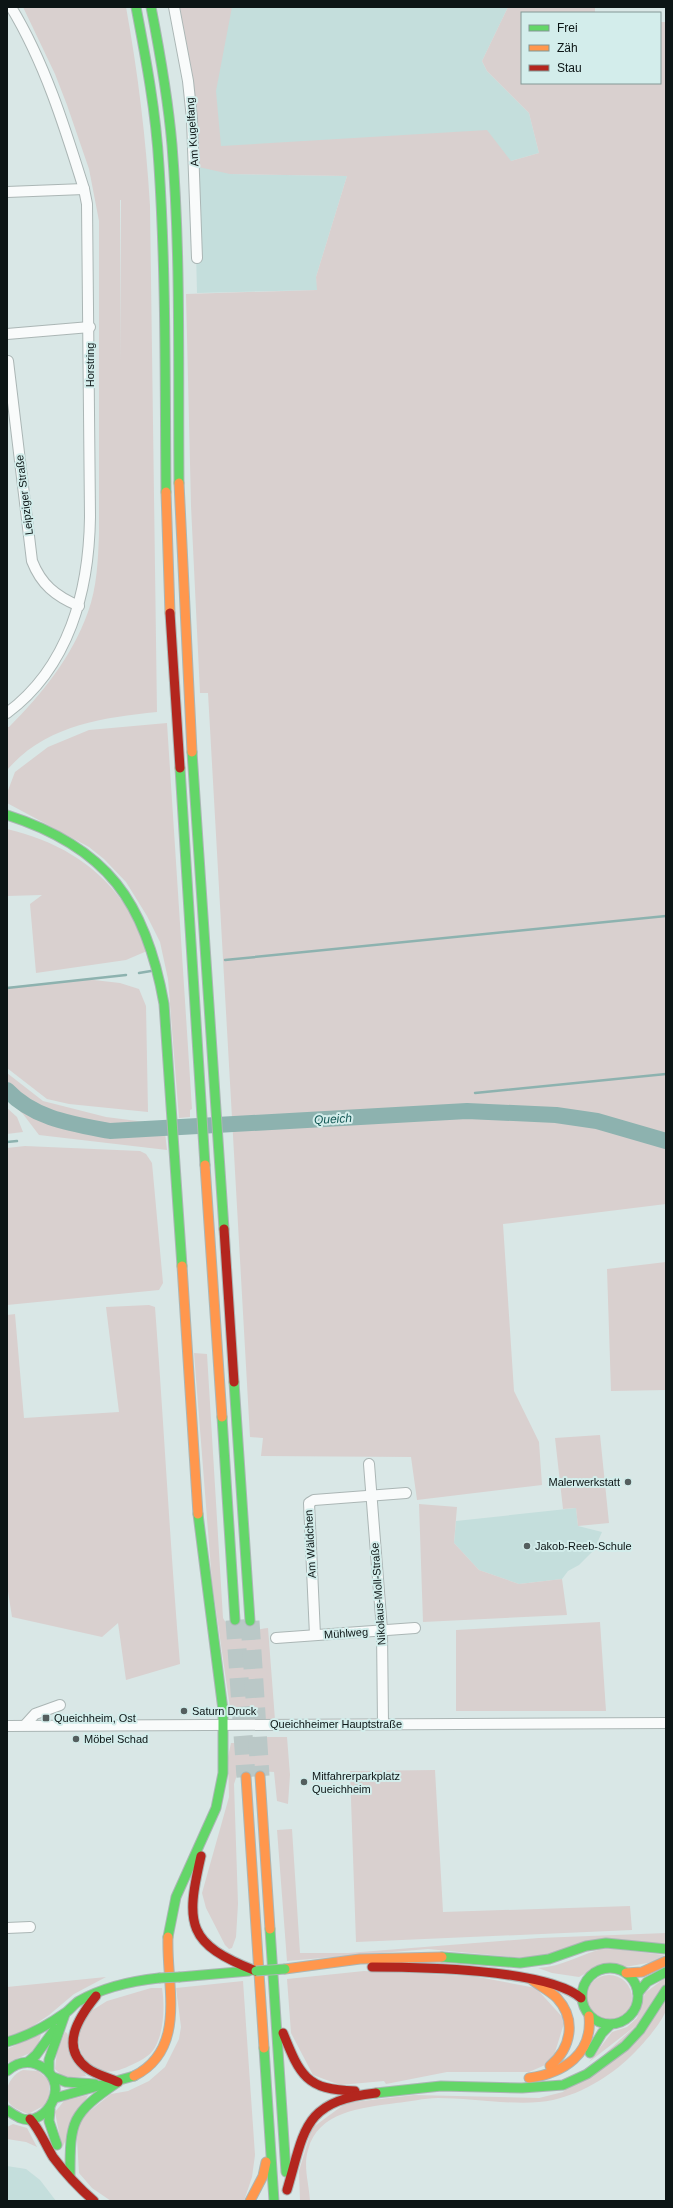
<svg xmlns="http://www.w3.org/2000/svg" width="673" height="2208" viewBox="0 0 673 2208" font-family="Helvetica,sans-serif">
<style>
.built{fill:#c4dedc}
.green{fill:#d9d0cf;fill-rule:evenodd}
.lines{fill:none;stroke-linecap:round;stroke-linejoin:round}
.stream{stroke:#8db2af;stroke-width:2.5}
.river{stroke:#8db2af;stroke-width:16}
.highway-tunnel{stroke:#bac8c7;stroke-width:19;stroke-dasharray:19 10;stroke-linecap:butt}
.street-casing{stroke:#abb6b5;stroke-width:12}
.fast-casing{stroke:#abb6b5;stroke-width:11}
.slow-casing{stroke:#abb6b5;stroke-width:11}
.jam-casing{stroke:#abb6b5;stroke-width:11}
.street{stroke:#f9fbfb;stroke-width:10}
.fast{stroke:#63d668;stroke-width:9}
.slow{stroke:#ff974d;stroke-width:9}
.jam{stroke:#b3261e;stroke-width:9}
.fast-bridge-casing{stroke:#abb6b5;stroke-width:11;stroke-linecap:butt}
.fast-bridge{stroke:#63d668;stroke-width:9}
.poi-dot{fill:#545e5e;stroke:#d3edeb;stroke-width:1.5}
.labels{text-anchor:middle;dominant-baseline:central;stroke-width:4;stroke-linejoin:round;paint-order:stroke}
.street-label{font-size:11px;fill:#0c1515;stroke:#d3edeb}
.poi-label{font-size:11px;fill:#0c1515;stroke:#d3edeb;text-anchor:start}
.water-label{font-size:12px;font-style:italic;fill:#145855;stroke:#d3edeb}
</style>
<rect width="100%" height="100%" fill="#d9e7e6"/>
<g class="built">
<polygon points="174,7 508,7 482,61 487,71 529,113 539,153 511,161 230,174 347,176 316,277 318,290 197,293 194,166"/>
<polygon points="576,1508 578,1526 602,1532 594,1550 579,1565 568,1571 562,1579 519,1584 479,1570 454,1543 456,1521"/>
<polygon points="7,2166 26,2169 40,2180 56,2201 7,2201"/>
</g>
<g class="green">
<path d="M23 7H126C138 73 146 139 150 206L157 712C101 718 46 725 7 770V727H9C42 694 72 657 88 612 97 587 98 560 99 534V221L89 169 67 105 55 74ZM121 200V363L120 200Z"/>
<polygon points="174,7 232,7 216,91 221,146 487,130 511,161 539,153 529,113 487,71 482,61 508,7 595,7 595,13 522,13 522,83 660,83 660,22 666,22 666,1204 503,1224 514,1391 539,1442 542,1485 417,1500 411,1457 261,1456 263,1438 250,1437 208,693 200,693 191,506 186,294 317,290 316,277 347,176 230,174 194,166"/>
<polygon points="167,723 192,1109 190,1110 190,1117 179,1118 168,979 160,942 147,916 126,882 104,859 89,847 7,803 7,793 15,772 48,747 89,730"/>
<path d="M7 829C54 840 94 862 123 902 133 916 140 936 147 951L126 960 36 973 30 904 42 895 7 896Z"/>
<polygon points="85,979 120,983 139,989 146,1006 148,1112 69,1104 47,1099 7,1068 7,987"/>
<polygon points="7,1073 43,1101 106,1117 153,1123 164,1123 167,1150 39,1135 23,1114 7,1099"/>
<polygon points="7,1108 17,1117 23,1132 7,1134"/>
<polygon points="25,1146 140,1151 146,1154 152,1163 163,1283 159,1290 7,1305 7,1148"/>
<polygon points="666,1262 666,1390 611,1391 607,1269"/>
<path d="M149 1305 155 1307C164 1426 170 1545 180 1664L126 1680 118 1623 102 1637 12 1617 7 1585V1315L15 1314 24 1418 119 1412 106 1307Z"/>
<path d="M194 1353 207 1354 223 1618C245 1653 240 1630 268 1628L275 1720C257 1720 240 1725 230 1708L212 1582Z"/>
<polygon points="600,1435 609,1523 578,1526 576,1508 563,1509 555,1438"/>
<polygon points="419,1504 457,1507 454,1543 479,1570 519,1584 562,1579 567,1615 423,1622"/>
<polygon points="600,1622 606,1711 456,1711 456,1630"/>
<polygon points="247,1737 287,1737 290,1775 288,1804 277,1801 274,1772 243,1770 237,1775 234,1784 238,1904 236,1937 232,1948 229,1949 225,1945 206,1908 202,1893 229,1797 228,1757 231,1743 240,1743"/>
<polygon points="435,1770 443,1912 630,1906 632,1930 356,1942 350,1771"/>
<polygon points="292,1829 300,1953 348,1953 539,1938 666,1933 666,1944 649,1943 534,1959 428,1949 287,1961 277,1830"/>
<path d="M606 1948 664 1955 659 1961 625 1967 612 1964H603L579 1977 552 1973 538 1968C562 1967 583 1953 606 1948Z"/>
<polygon points="364,1971 473,1976 536,1988 565,2020 552,2062 529,2072 447,2072 386,2084 384,2081 340,2085 313,2075 291,2033 287,1979"/>
<circle cx="609" cy="1998" r="23"/>
<polygon points="106,1977 74,1994 49,2015 30,2028 7,2037 7,1987"/>
<polygon points="666,1977 666,1984 638,2024 589,2062 612,2032 627,2027 637,2018 645,1993"/>
<polygon points="243,1981 255,2155 252,2177 244,2201 111,2201 92,2188 79,2173 76,2122 111,2094 128,2091 149,2081 165,2067 179,2039 181,2027 176,1988"/>
<path d="M151 1988H162C165 2006 164 2033 154 2049 149 2057 138 2062 129 2066 123 2069 112 2073 105 2071 98 2070 90 2063 83 2060L76 2032 91 2011 107 2001Z"/>
<path d="M666 1998C666 2001 667 2006 666 2010 663 2021 644 2043 636 2051 614 2074 584 2093 553 2100 522 2107 471 2098 438 2098 424 2098 409 2102 396 2103 362 2108 318 2111 308 2150 303 2166 309 2184 310 2201H300L299 2171 312 2128 346 2103 414 2095 539 2098 563 2092Z"/>
<polygon points="65,2032 67,2033 86,2076 65,2079 55,2069 57,2052"/>
<polygon points="41,2034 37,2050 7,2063 7,2049"/>
<path d="M23 2070 38 2071 49 2080V2103L28 2114C23 2112 15 2109 11 2105 0 2094 11 2074 23 2070Z"/>
<polygon points="88,2095 62,2148 55,2112 64,2101"/>
<polygon points="13,2124 27,2128 37,2147 26,2142 7,2139 7,2127"/>
</g>
<g class="lines">
<g class="stream">
<polyline points="225,960 666,916"/>
<polyline points="139,973 151,971"/>
<polyline points="7,988 126,975"/>
<polyline points="475,1093 666,1074"/>
<polyline points="7,1142 17,1141"/>
</g>
<path class="river" d="M7 1090C34 1119 73 1124 110 1131L467 1111 556 1115 597 1121 666 1141"/>
<g class="highway-tunnel">
<polyline points="235,1620 246,1777"/>
<polyline points="250,1621 260,1776"/>
</g>
<g class="street-casing">
<g id="street">
<polyline points="174,7 188,81 192,119 197,258"/>
<polyline points="7,192 84,189"/>
<polyline points="7,334 90,327"/>
<path d="M8 361 32 561C41 584 55 596 79 606"/>
<path d="M7 713C69 667 89 591 90 517L87 204 84 189C65 128 45 63 11 7"/>
<polyline points="369,1464 382,1630 383,1724"/>
<polyline points="315,1635 309,1503 314,1500 406,1493"/>
<polyline points="276,1638 415,1628"/>
<polyline points="25,1725 35,1714 60,1705"/>
<polyline points="7,1726 666,1723"/>
<polyline points="7,1928 30,1927"/>
</g>
</g>
<g class="fast-casing">
<g id="fast">
<path d="M136 7C146 59 156 112 159 166 166 274 165 383 166 492"/>
<path d="M151 7C160 53 168 98 172 145 181 257 178 370 179 483"/>
<polyline points="192,752 224,1229"/>
<polyline points="180,768 205,1165"/>
<path d="M7 815C107 847 146 902 164 1004L182 1266"/>
<polyline points="234,1382 250,1621"/>
<polyline points="222,1417 235,1620"/>
<polyline points="270,1929 286,2172"/>
<polyline points="168,1937 176,1897 216,1808 223,1773 223,1710 198,1514"/>
<polyline points="442,1957 520,1963 549,1959 586,1946 606,1943 666,1949"/>
<circle cx="610" cy="1996" r="28"/>
<polyline points="180,1977 249,1971"/>
<polyline points="638,1993 647,1982 666,1972"/>
<path d="M7 2042C28 2036 47 2026 65 2013 70 2010 74 2004 79 2001 104 1987 131 1981 159 1978"/>
<polyline points="264,2048 274,2201"/>
<polyline points="590,2053 602,2033 610,2025"/>
<polyline points="28,2062 36,2055 55,2029"/>
<path d="M7 2071C15 2064 25 2060 36 2064 75 2079 47 2129 20 2118 16 2116 11 2113 7 2110"/>
<polyline points="49,2071 49,2060 65,2014"/>
<polyline points="53,2077 66,2082 95,2084"/>
<polyline points="376,2093 441,2086 522,2088 563,2085 587,2074 625,2046 640,2030 666,1990"/>
<polyline points="55,2098 134,2076"/>
<polyline points="50,2109 49,2121 57,2145"/>
<path d="M70 2176C70 2120 71 2114 118 2082"/>
</g>
</g>
<g class="slow-casing">
<g id="slow">
<polyline points="179,483 192,752"/>
<polyline points="166,492 170,613"/>
<polyline points="205,1165 222,1417"/>
<polyline points="182,1266 198,1514"/>
<polyline points="260,1776 270,1929"/>
<polyline points="246,1777 264,2048"/>
<polyline points="285,1969 360,1959 442,1957"/>
<polyline points="626,1973 642,1972 666,1961"/>
<path d="M532 1980C540 1986 550 1991 557 1998 577 2020 571 2048 550 2066"/>
<path d="M134 2076C188 2049 166 1985 168 1937"/>
<path d="M529 2078C564 2073 593 2054 589 2016"/>
<polyline points="250,2201 263,2176 266,2162"/>
</g>
</g>
<g class="jam-casing">
<g id="jam">
<polyline points="170,613 180,768"/>
<polyline points="224,1229 234,1382"/>
<path d="M201 1856C185 1925 187 1944 256 1971"/>
<path d="M372 1967C418 1967 547 1969 581 1998"/>
<path d="M96 1996C79 2017 59 2047 87 2068 96 2075 108 2077 118 2082"/>
<path d="M283 2033C300 2075 306 2090 355 2091"/>
<path d="M30 2119C40 2130 45 2144 53 2157 65 2173 79 2188 94 2201"/>
<path d="M287 2190C305 2129 303 2101 376 2093"/>
</g>
</g>
<use href="#street" class="street"/>
<use href="#fast" class="fast"/>
<use href="#slow" class="slow"/>
<use href="#jam" class="jam"/>
<g class="fast-bridge-casing">
<g id="fast-bridge">
<polyline points="256,1971 285,1969"/>
<polyline points="159,1978 180,1977"/>
</g>
</g>
<use href="#fast-bridge" class="fast-bridge"/>
</g>
<g class="poi-dot">
<circle cx="628" cy="1482" r="4"/>
<circle cx="527" cy="1546" r="4"/>
<circle cx="184" cy="1711" r="4"/>
<rect x="42" y="1714" width="8" height="8" rx="2"/>
<circle cx="76" cy="1739" r="4"/>
<circle cx="304" cy="1782" r="4"/>
</g>
<g class="labels">
<g class="street-label">
<text transform="translate(192 132) rotate(-94)">Am Kugelfang</text>
<text transform="translate(90 365) rotate(-90)">Horstring</text>
<text transform="translate(24 495) rotate(-97)">Leipziger Straße</text>
<text transform="translate(310 1544) rotate(-93)">Am Wäldchen</text>
<text transform="translate(378 1594) rotate(-94)">Nikolaus-Moll-Straße</text>
<text transform="translate(346 1633) rotate(-4)">Mühlweg</text>
<text x="336" y="1724">Queichheimer Hauptstraße</text>
</g>
<g class="poi-label">
<text x="620" y="1482" text-anchor="end">Malerwerkstatt</text>
<text x="535" y="1546">Jakob-Reeb-Schule</text>
<text x="192" y="1711">Saturn Druck</text>
<text x="54" y="1718">Queichheim, Ost</text>
<text x="84" y="1739">Möbel Schad</text>
<text x="312" y="1776">Mitfahrerparkplatz<tspan x="312" dy="13">Queichheim</tspan></text>
</g>
<g class="water-label">
<text transform="translate(333 1119) rotate(-3)">Queich</text>
</g>
</g>
<rect width="673" height="2208" fill="none" stroke="#0c1515" stroke-width="16"/>
<rect x="521" y="12" width="140" height="72" fill="#d3edeb" stroke="#839795"/>
<rect x="529" y="25" width="20" height="6" fill="#63d668" stroke="#839795"/>
<text x="557" y="32" font-size="12" fill="#0c1515">Frei</text>
<rect x="529" y="45" width="20" height="6" fill="#ff974d" stroke="#839795"/>
<text x="557" y="52" font-size="12" fill="#0c1515">Zäh</text>
<rect x="529" y="65" width="20" height="6" fill="#b3261e" stroke="#839795"/>
<text x="557" y="72" font-size="12" fill="#0c1515">Stau</text>
</svg>
